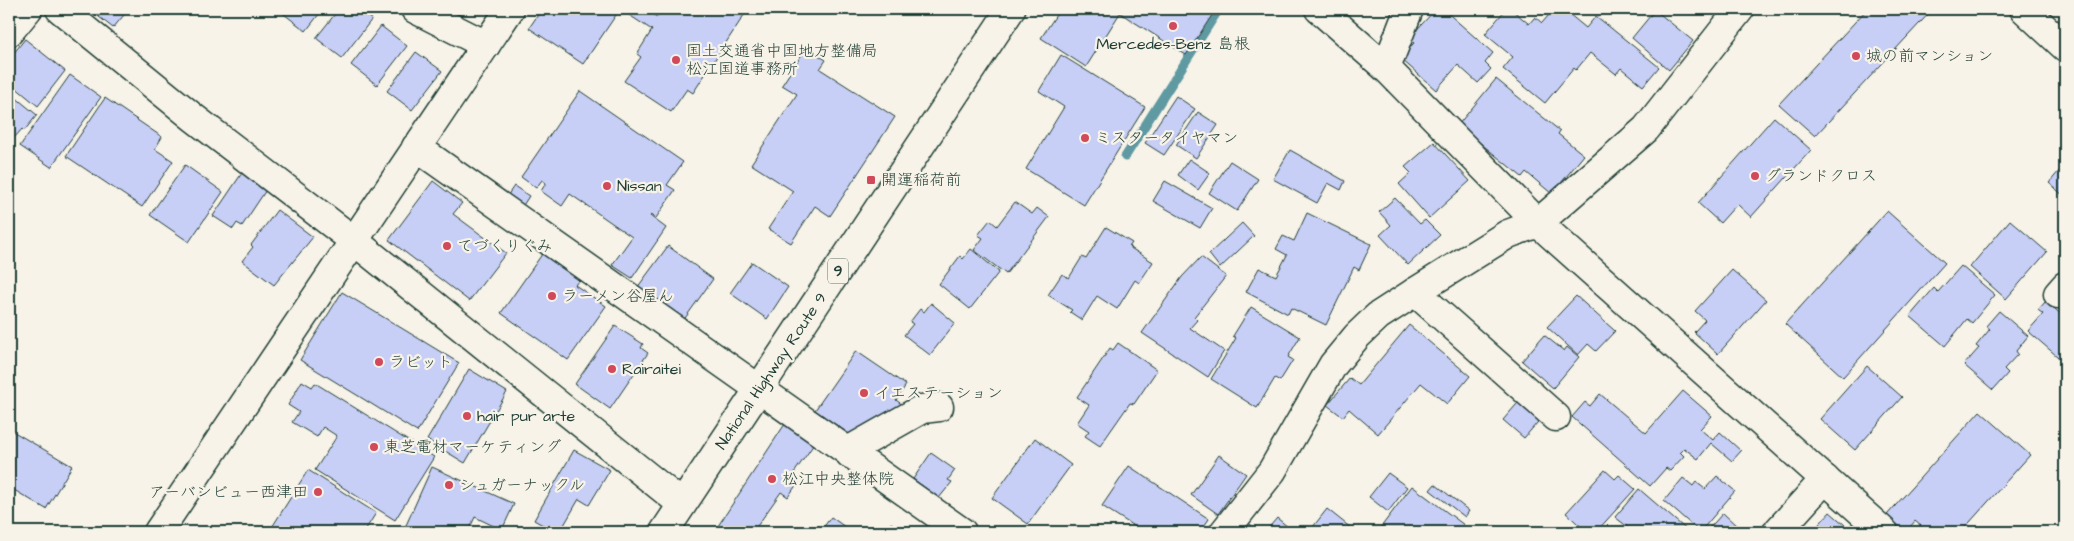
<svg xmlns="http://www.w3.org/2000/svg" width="2074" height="541" viewBox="0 0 2074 541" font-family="'Architects Daughter','Klee One',sans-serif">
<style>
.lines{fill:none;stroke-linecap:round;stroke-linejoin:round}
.stream{stroke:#5f99a1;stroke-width:9}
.building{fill:#c8cff7;stroke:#1f3d34}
.minor-casing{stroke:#1f3d34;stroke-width:31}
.highway-casing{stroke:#1f3d34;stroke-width:31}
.minor{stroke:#f7f3e8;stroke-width:28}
.highway{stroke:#f7f3e8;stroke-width:28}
.poi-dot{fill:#d1495b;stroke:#f7f3e8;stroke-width:2}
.labels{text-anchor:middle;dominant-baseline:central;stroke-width:4.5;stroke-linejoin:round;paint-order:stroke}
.shield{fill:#f7f3e8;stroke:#60746a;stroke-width:1}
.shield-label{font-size:15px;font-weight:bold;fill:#1f3d34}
.poi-label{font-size:16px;fill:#1f3d34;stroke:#f7f3e8;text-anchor:start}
.street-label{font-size:16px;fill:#1f3d34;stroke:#f7f3e8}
</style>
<rect width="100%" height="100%" fill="#f7f3e8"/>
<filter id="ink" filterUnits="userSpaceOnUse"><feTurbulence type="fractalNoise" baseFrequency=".02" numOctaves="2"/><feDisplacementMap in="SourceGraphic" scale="10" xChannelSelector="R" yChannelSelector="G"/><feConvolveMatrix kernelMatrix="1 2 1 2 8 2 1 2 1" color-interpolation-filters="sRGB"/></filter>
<g filter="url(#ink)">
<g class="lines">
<polyline class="stream" points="1125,157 1219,9"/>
</g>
<g class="building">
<polygon points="89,9 116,9 124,15 113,28"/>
<polygon points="282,9 323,9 306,31 280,11"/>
<polygon points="339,9 358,9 372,19 342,58 316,38"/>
<polygon points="542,9 644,9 657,17 663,9 748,9 693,93 687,89 671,112 624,81 641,57 637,54 652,30 620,9 583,64 529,28"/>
<polygon points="1060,9 1216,9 1186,55 1120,13 1086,67 1041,38"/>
<polygon points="1436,9 1443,9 1493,53 1485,63 1491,69 1478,83 1458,65 1436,90 1400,58 1414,43 1409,38"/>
<polygon points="1506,9 1511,9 1529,24 1535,17 1542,23 1554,9 1563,9 1586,28 1596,16 1659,67 1643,86 1621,68 1616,74 1590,53 1576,70 1574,68 1545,103 1503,69 1513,57 1485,34"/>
<polygon points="1867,9 1933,9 1815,136 1779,104"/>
<polygon points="1655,10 1693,41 1669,70 1632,38"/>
<polygon points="381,26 407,46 377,85 351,65"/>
<polygon points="25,39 65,71 38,106 9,82 9,59"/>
<polygon points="806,48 826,60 820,69 895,117 830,216 815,206 791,243 768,229 793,191 751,164 797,94 782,85"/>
<polygon points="416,52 442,71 412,110 387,91"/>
<polygon points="1061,55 1145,107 1084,205 1026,169 1064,107 1039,91"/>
<polygon points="70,75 101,97 51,167 20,146"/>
<polygon points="1496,79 1560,131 1558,134 1584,155 1552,194 1526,172 1522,177 1458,125"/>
<polygon points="580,91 683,162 667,185 675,190 656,218 651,215 650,216 666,228 632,278 612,265 632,237 570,194 562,206 541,191 546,183 542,180 536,188 521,177"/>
<polygon points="9,92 37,115 24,131 22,129 14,138 9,134"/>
<polygon points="1176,96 1195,109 1164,155 1145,143"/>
<polygon points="105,98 162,137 155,149 173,161 142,207 66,156"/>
<polygon points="1198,112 1218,125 1196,158 1176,145"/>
<polygon points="1774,117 1811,150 1751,217 1737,204 1720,223 1698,203"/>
<polygon points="1434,142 1470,181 1429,218 1399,184 1411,173 1405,167"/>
<polygon points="1290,150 1345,181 1341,190 1328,183 1317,203 1273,179"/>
<polygon points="1189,159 1210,173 1198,190 1178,175"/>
<polygon points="1230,161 1258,179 1237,211 1209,193"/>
<polygon points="2065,164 2065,197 2049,183"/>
<polygon points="185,165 223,192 189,242 150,215"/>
<polygon points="242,173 266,190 242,226 237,223 233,229 213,216"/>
<polygon points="433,181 462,203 453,214 506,253 469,301 389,240"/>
<polygon points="1165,181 1212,208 1200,228 1153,201"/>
<polygon points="514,186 529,196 520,210 505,199"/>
<polygon points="1395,198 1420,224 1425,220 1440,235 1408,265 1380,235 1391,225 1379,212"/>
<polygon points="1015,202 1032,214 1037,208 1049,217 1006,274 974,250 983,238 978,235 990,220 997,226"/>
<polygon points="277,210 313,237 274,285 242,261 253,247 251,245"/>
<polygon points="1887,211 1945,263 1843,377 1785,324"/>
<polygon points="1307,213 1371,244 1359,270 1354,267 1326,325 1291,308 1288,314 1246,292 1259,268 1276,276 1287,255 1276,249 1283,236 1294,241"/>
<polygon points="2010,220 2047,252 2006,299 1970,267"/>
<polygon points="1242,223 1254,236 1220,268 1209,254"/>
<polygon points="1106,227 1132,243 1129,247 1153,262 1139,283 1135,280 1117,309 1097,296 1082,320 1070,312 1072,310 1048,295 1062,274 1069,278 1082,257 1086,259"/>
<polygon points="668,246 713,279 683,321 637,288"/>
<polygon points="971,249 999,272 970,309 939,284 960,256 963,259"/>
<polygon points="545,250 582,276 575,285 606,306 568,360 501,313"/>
<polygon points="1201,257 1226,276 1194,317 1197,320 1190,328 1224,351 1208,377 1142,333 1182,277"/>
<polygon points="752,262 788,287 767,319 730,293"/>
<polygon points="1961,266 1995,295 1972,323 1967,319 1945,346 1910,316 1934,288 1938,292"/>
<polygon points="1732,270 1766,300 1718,354 1694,332 1705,320 1695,311"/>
<polygon points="342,292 459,363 417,432 300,360"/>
<polygon points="1576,296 1615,331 1596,351 1588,344 1578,355 1547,327"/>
<polygon points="2046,301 2065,318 2065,363 2028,331 2043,314 2038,310"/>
<polygon points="931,303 955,323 930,355 904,335 913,324 910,322 920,309 924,312"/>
<polygon points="1251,307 1300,337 1288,357 1293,360 1280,381 1275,378 1257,408 1211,379 1236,338 1233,336"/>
<polygon points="1999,311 2028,336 2016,351 2018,354 2004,369 2008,373 1993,390 1964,365 1979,348 1976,346 1990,329 1986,326"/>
<polygon points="1409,325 1470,376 1447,404 1421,383 1378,434 1349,409 1343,417 1327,405 1350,378 1359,385"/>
<polygon points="615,326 643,344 641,348 648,353 610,409 575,384"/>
<polygon points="1544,335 1564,351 1567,347 1579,357 1553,388 1522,361"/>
<polygon points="1118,343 1157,370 1134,404 1130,403 1100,446 1085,436 1089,431 1077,423 1089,405 1077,397 1110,348 1113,350"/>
<polygon points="856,351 906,385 896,400 907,408 855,438 815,410"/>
<polygon points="1867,366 1902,397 1855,450 1820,419"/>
<polygon points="469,369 507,392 465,463 427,440"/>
<polygon points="302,381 312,387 315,383 434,457 395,520 315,470 337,436 323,427 317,437 292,422 299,412 288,405"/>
<polygon points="1683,391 1712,416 1700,429 1713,440 1720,432 1741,451 1732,461 1711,443 1698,459 1684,448 1680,452 1684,456 1670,471 1666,468 1650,486 1572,417 1585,402 1590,406 1600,394 1646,433"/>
<polygon points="1523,397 1544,415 1524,438 1503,420"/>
<polygon points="1980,411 2030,455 1961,532 1928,532 1915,521 1906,532 1887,515"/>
<polygon points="785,424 814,444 792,476 799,481 788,497 781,492 753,532 727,532 718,526"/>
<polygon points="9,429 72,466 46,509 9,487"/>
<polygon points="1035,438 1071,465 1028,524 992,498"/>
<polygon points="574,450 610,470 589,505 579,499 560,532 555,532 534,520"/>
<polygon points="931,453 955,470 948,480 952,482 939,498 913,479"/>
<polygon points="1219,455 1246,474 1218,514 1191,495"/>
<polygon points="1129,466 1209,519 1200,532 1143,532 1102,506"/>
<polygon points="432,467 514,504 502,530 475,517 468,532 403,532"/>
<polygon points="308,470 376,513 364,532 269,532"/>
<polygon points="1605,470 1615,479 1619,475 1635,489 1596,532 1587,532 1566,513"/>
<polygon points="1388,473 1407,487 1388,512 1369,497"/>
<polygon points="1717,476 1735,491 1700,532 1664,501 1683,478 1693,486 1696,482 1705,489"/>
<polygon points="1435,484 1469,511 1465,517 1430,490"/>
<polygon points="1412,486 1464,525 1459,532 1378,531"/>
<polygon points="1639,489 1689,532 1634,532 1615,517"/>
<polygon points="1327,509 1356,532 1309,532"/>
<polygon points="1830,512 1853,532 1812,532"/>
<polygon points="1723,513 1738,527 1734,532 1706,532"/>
<polygon points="831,517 852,532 816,532 820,526 823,528"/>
<polygon points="1277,518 1294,532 1265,532"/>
<polygon points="1246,521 1260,532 1237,532"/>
<polygon points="891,523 904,532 885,532"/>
</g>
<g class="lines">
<g class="minor-casing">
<g id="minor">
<polyline points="60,9 194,118 353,240 682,504"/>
<polyline points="415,9 486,45"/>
<polyline points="1319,9 1386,68 1538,223 1884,532"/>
<polyline points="2024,9 2065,47"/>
<polyline points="9,32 28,9"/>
<polyline points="1386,68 1409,9"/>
<polyline points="416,147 962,532"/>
<polyline points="1415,292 1556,417"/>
<polyline points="2058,294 2065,286"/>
<polyline points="850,454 855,447 922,409 939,407"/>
<polyline points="158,532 510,9"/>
<polyline points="1224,532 1272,471 1333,365 1357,336 1378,316 1415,292 1508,234 1538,223 1646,129 1740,9"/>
<polyline points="1777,532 1825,479"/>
</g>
</g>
<g class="highway-casing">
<polyline id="highway" points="664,532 1011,9"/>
</g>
<use href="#minor" class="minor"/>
<use href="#highway" class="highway"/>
</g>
</g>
<g class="poi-dot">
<circle cx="1173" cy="26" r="5"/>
<circle cx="1856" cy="56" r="5"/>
<circle cx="676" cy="60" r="5"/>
<circle cx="1085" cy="138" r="5"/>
<circle cx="1755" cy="176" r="5"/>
<rect x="866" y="175" width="10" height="10" rx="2.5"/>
<circle cx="607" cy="186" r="5"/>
<circle cx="447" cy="246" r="5"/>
<circle cx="552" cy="296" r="5"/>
<circle cx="379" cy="362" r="5"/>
<circle cx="612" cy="369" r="5"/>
<circle cx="864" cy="393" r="5"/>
<circle cx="467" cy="416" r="5"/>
<circle cx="374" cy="447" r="5"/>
<circle cx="772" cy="479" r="5"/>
<circle cx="449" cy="485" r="5"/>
<circle cx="318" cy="492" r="5"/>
</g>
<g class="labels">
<rect class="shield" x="828" y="258.5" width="20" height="25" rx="4"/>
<g class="shield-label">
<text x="838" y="271">9</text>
</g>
<g class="poi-label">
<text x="1173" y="44" text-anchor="middle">Mercedes-Benz 島根</text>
<text x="686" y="51">国土交通省中国地方整備局<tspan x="686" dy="18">松江国道事務所</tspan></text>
<text x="1866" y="56">城の前マンション</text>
<text x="1095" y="138">ミスタータイヤマン</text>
<text x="1765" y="176">グランドクロス</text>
<text x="881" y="180">開運稲荷前</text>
<text x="617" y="186">Nissan</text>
<text x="457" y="246">てづくりぐみ</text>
<text x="562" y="296">ラーメン谷屋ん</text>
<text x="389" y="362">ラビット</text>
<text x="622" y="369">Rairaitei</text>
<text x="874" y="393">イエステーション</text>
<text x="477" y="416">hair pur arte</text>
<text x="384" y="447">東芝電材マーケティング</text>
<text x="782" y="479">松江中央整体院</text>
<text x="459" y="485">シュガーナックル</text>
<text x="308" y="492" text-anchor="end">アーバンビュー西津田</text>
</g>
<g class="street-label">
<text transform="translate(771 371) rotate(-56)">National Highway Route 9</text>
</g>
</g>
<rect width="2074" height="541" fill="none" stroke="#f7f3e8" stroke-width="30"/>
<rect x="15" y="15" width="2044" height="511" fill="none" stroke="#1f3d34" stroke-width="2" filter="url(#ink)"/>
</svg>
